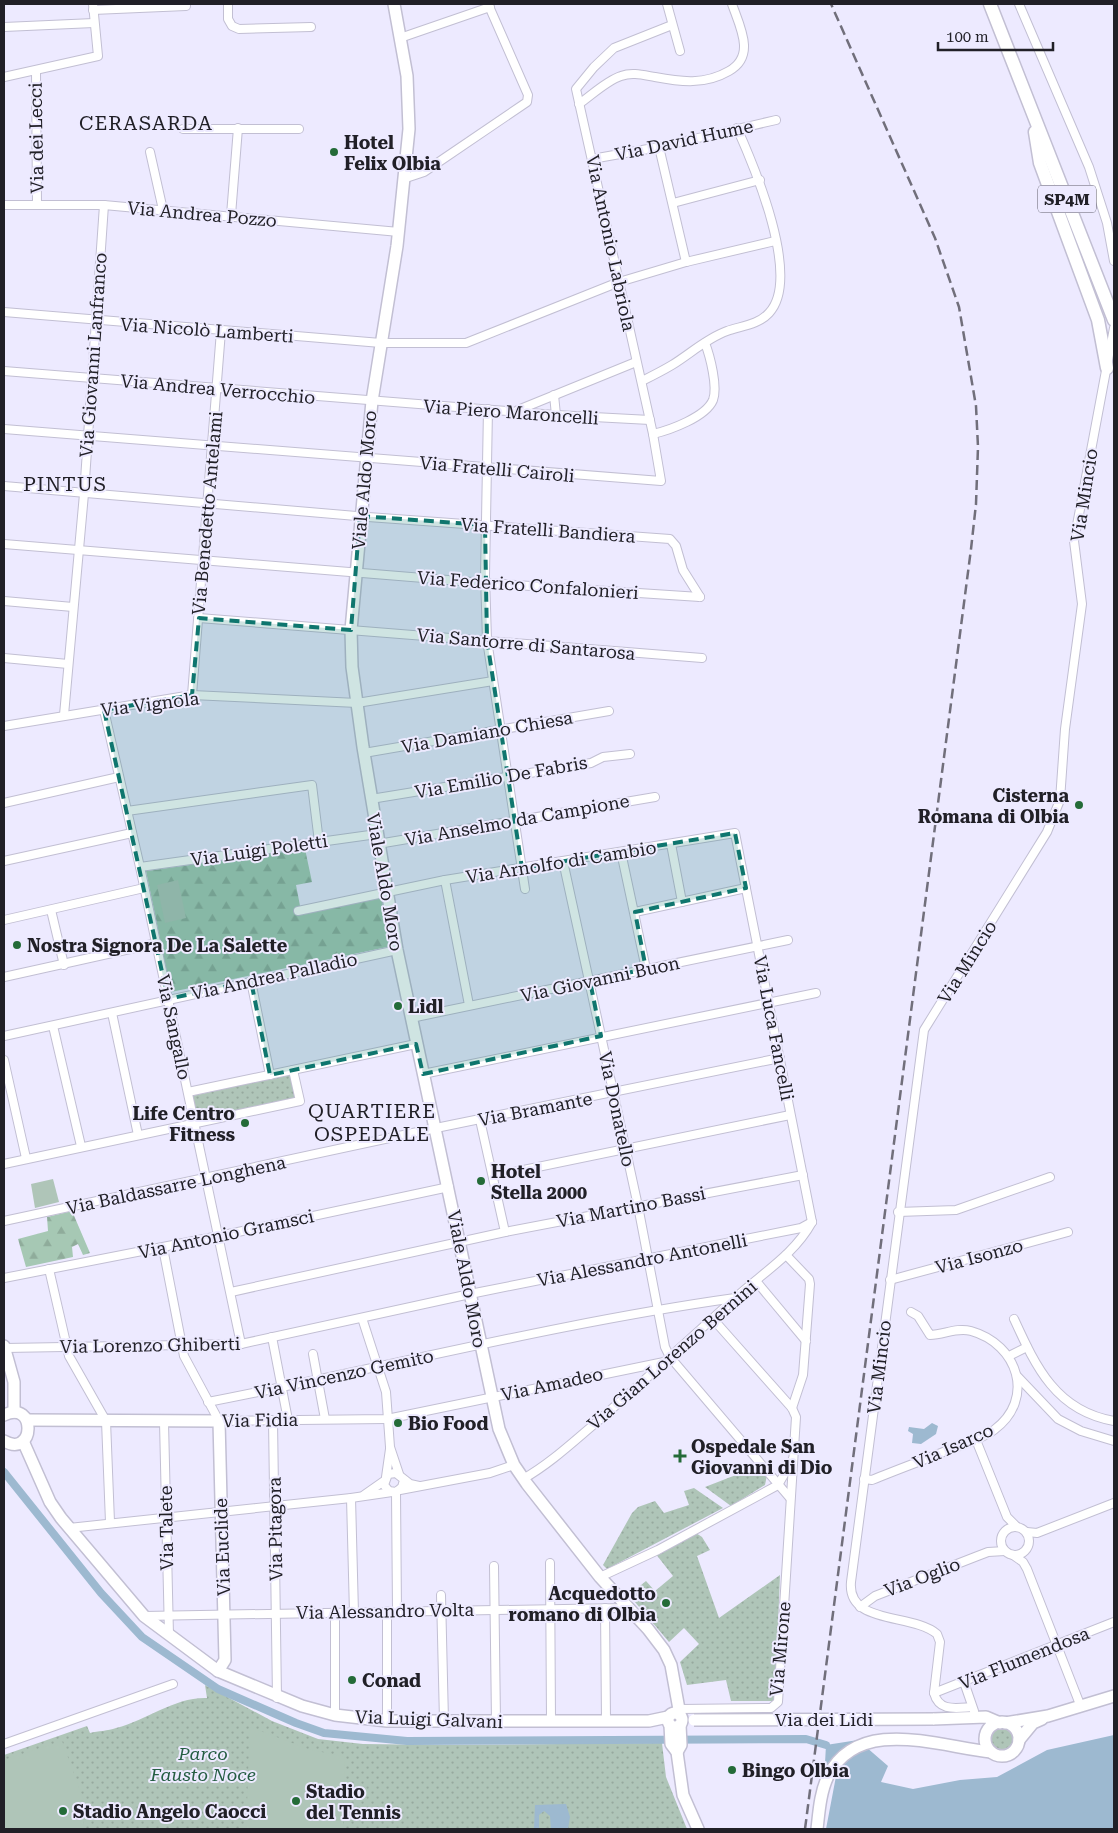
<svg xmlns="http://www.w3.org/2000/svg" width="1118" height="1833" viewBox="0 0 1118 1833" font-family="'Roboto Serif',serif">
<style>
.grass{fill:url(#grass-dots)}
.forest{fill:url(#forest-firs)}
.garden{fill:#afc5b8}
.water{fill:#9db9d0}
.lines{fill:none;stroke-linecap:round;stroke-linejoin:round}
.canal{stroke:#9db9d0;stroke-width:8}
.street-casing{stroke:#c2bfd3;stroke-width:10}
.secondary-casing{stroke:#c2bfd3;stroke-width:14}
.primary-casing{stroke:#c2bfd3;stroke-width:15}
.street{stroke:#fff;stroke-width:8}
.secondary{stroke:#fff;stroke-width:11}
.primary{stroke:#fff;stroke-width:12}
.rail{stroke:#716f7b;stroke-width:2.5;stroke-dasharray:10 5;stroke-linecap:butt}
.secondary-bridge-casing{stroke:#c2bfd3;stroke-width:14;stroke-linecap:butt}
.secondary-bridge{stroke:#fff;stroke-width:11}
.marked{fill:#0f766e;fill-opacity:0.2;stroke:#0f766e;stroke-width:4;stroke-dasharray:10 6;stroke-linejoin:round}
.poi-dot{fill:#246b38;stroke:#edeaff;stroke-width:2}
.labels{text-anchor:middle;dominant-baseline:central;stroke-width:4;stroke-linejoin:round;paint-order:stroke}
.shield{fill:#edeaff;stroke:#5e5d68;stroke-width:1}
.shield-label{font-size:16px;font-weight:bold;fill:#212027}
.street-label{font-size:18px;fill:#212027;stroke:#edeaff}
.poi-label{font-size:18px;font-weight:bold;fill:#212027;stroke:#edeaff;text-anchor:start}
.park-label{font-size:18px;font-style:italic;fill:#255e43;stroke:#edeaff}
.quarter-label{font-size:20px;letter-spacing:1px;fill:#212027;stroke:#edeaff}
</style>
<defs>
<pattern id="grass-dots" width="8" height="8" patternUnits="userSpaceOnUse" patternTransform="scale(1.25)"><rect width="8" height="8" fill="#afc5b8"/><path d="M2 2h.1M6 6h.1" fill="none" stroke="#96a99e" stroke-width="1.8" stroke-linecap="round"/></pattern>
<pattern id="forest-firs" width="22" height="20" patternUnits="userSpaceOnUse" patternTransform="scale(1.25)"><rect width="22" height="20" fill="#a6c8b4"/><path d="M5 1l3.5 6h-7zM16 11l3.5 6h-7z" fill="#8fac9b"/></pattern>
</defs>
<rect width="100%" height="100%" fill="#edeaff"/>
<g class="grass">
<polygon points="291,1074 297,1099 198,1118 192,1096"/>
<polygon points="759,1466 767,1475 765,1485 731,1506 705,1487"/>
<polygon points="694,1488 723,1508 607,1569 603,1565 632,1513 638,1507 655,1501 664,1513 689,1505 684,1491"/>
<polygon points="696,1533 702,1537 710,1550 697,1556 719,1618 780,1575 775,1701 731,1701 726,1680 687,1685 680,1662 699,1644 684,1628 669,1642 629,1595 646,1581 655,1591 673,1576 655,1553"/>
<path d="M205 1685 272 1721 318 1739 363 1744 443 1745 662 1743 666 1777 687 1829H4V1755L87 1726 90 1733C98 1731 108 1731 116 1728 148 1720 174 1697 207 1698Z"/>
<circle cx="1002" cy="1739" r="13"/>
</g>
<g class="forest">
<polygon points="305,849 312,882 296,885 301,911 382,895 392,946 171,992 146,871"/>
<polygon points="72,1211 90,1253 83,1255 78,1244 72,1247 73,1257 26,1267 18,1239 48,1231 47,1217"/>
</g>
<g class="garden">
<polygon points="178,880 186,918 165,923 157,885"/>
<polygon points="53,1179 59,1202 35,1208 31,1184"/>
<polygon points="250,1727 308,1749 345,1757 343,1829 246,1829"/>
<polygon points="62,1741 83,1798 84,1829 4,1829 4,1760"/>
</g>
<g class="water">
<polygon points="932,1423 938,1426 936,1434 921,1444 912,1443 913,1434 908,1431 909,1427 924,1429"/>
<polygon points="1114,1735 1114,1829 826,1829 837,1771 825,1763 826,1745 858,1740 888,1766 881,1782 913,1789 960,1780 997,1777 1047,1750"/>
<polygon points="566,1804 570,1817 568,1829 551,1829 550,1816 544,1811 539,1815 539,1829 534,1829 535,1805"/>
</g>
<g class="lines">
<polyline class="canal" points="4,1472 101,1593 142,1637 218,1689 296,1723 324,1733 407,1741 806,1739 826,1745"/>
<g class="street-casing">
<g id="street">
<polyline points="228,4 228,19 232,26 239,29 311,27"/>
<polyline points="667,4 680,51"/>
<polyline points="1019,4 1089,167 1107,223 1114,261"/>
<polyline points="93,10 186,6 186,4"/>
<polyline points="4,27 94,23"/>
<polyline points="400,38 490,7"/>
<polyline points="36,71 37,205"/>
<polyline points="4,77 98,56 93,4"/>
<path d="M579 104C592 95 606 81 621 76 632 72 643 75 655 77 681 82 705 85 729 71 756 56 740 27 732 4"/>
<polyline points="183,129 299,129"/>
<polyline points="659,147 686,262"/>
<polyline points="150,152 163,210"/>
<polyline points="592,159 659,147 776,120"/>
<polyline points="406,178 424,172 527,102 528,95 488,4"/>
<polyline points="673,203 760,180"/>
<polyline points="4,205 104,205 399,232"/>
<polyline points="231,215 238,128"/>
<polyline points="4,312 381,343 466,343 619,282 686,262 775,241"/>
<polyline points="4,371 556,415 650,420"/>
<path d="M642 381C652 376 662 371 672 365 690 354 707 338 727 331 741 326 758 325 769 313 802 278 754 166 737 128"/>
<polyline points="554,395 556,415"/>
<polyline points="488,409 485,576 487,640 525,889"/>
<polyline points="518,410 636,362"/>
<polyline points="4,429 661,481 653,434 576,89 594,67 614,48 672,25"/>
<path d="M653 434C670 430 706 417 713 400 718 387 710 356 705 343"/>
<polyline points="4,486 368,517 670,539 676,546 683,570 700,597"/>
<polyline points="4,544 485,583 700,597"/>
<polyline points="4,601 73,607"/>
<polyline points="199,618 702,658"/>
<polyline points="4,658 68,664"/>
<polyline points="192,695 221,331"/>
<polyline points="104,710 140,867 241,1344"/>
<polyline points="64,715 84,494 104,205"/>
<polyline points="4,726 192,695 357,703 493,681"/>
<polyline points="364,753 609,711"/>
<polyline points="371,799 591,763 603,757 630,754"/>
<polyline points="4,803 119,777"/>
<polyline points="127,811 312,785 319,842"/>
<polyline points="378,844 655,797"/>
<polyline points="671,844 682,902"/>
<polyline points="621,852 646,969"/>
<polyline points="4,861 132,833"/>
<polyline points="563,861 638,1206 665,1347 670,1357 790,1498"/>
<polyline points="140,867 377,834"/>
<polyline points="445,880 469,1005"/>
<polyline points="51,910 64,965"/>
<polyline points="298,911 445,880 735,833 812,1222"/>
<polyline points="635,912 746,888"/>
<polyline points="4,920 144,888"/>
<polyline points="4,977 157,943"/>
<polyline points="251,981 270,1075"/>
<polyline points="112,1013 138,1135"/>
<polyline points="411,1018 788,940"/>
<polyline points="53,1026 81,1146"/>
<polyline points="4,1036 397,950"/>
<polyline points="4,1060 26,1158"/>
<polyline points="423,1074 816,993"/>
<polyline points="188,1092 416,1044"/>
<polyline points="480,1120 505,1232"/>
<polyline points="4,1164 300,1101 293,1070"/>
<polyline points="494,1176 790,1115"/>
<polyline points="898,1212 956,1210 1050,1177"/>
<polyline points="4,1221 436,1128 780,1058"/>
<polyline points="163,1248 184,1356 219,1421 387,1419 664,1362"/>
<polyline points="786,1255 809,1279 810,1284 803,1375 792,1408"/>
<polyline points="49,1269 69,1356 106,1421 110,1522"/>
<polyline points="4,1278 219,1236 449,1187"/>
<polyline points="890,1280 1068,1232"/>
<polyline points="756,1281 806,1341"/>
<polyline points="231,1292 505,1232 803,1175"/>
<polyline points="362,1318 386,1392 390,1447 399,1474"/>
<path d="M1014 1319C1036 1367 1056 1411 1114 1421"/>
<polyline points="272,1337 288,1420"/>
<polyline points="5,1348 241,1344 470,1294 801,1228 812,1222"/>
<polyline points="313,1354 325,1419"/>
<polyline points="1009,1356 1027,1347"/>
<polyline points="1017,1376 1058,1419 1081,1431 1114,1441"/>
<path d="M208 1402C384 1368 557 1323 735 1298"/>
<polyline points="273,1420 277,1698"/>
<polyline points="164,1422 169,1635"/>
<polyline points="976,1440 1007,1517 1017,1527"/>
<polyline points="386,1477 390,1449"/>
<path d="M523 1479C551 1463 574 1441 598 1421 644 1381 689 1340 734 1299 761 1274 794 1255 812 1222"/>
<path d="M864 1479 872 1480C896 1470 921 1461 946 1451 962 1445 980 1440 994 1430 1036 1399 1018 1344 971 1331 956 1327 944 1335 930 1335L918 1316 911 1312"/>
<polyline points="404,1480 402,1487 396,1492 389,1491 384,1485 388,1474 396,1473 410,1484 419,1486"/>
<polyline points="400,1490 490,1473 514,1465"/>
<polyline points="396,1492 397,1611"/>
<polyline points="364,1495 384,1481"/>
<polyline points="351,1498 354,1613"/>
<circle cx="1015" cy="1541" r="14"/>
<polyline points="69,1528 351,1498 392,1492"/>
<polyline points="1027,1532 1037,1533 1114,1503"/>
<polyline points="1013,1555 1023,1562 1027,1569 1081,1707"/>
<polyline points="550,1563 551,1721"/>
<polyline points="494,1566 496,1722"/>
<polyline points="600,1577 658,1550 778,1485 793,1459"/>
<polyline points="441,1595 444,1721"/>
<polyline points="860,1607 875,1596 975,1557 988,1552 1005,1551"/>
<polyline points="605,1608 606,1721"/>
<polyline points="335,1613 335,1715"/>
<polyline points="144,1616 620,1608 626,1606"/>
<polyline points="964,1682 974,1711"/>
<polyline points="934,1693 1114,1622"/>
<path d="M972 1707C956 1708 939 1712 934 1693L940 1642 937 1634C912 1613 847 1625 851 1582L924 1030 1047 832 1060 800 1065 729 1082 604 1074 541 1114 328"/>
<polyline points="680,1709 771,1708 778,1702 796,1417 792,1408 713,1319"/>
<polyline points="387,1721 387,1611"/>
<polyline points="4,1744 173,1684"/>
</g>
</g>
<g class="secondary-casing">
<g id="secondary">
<polyline points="394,4 407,76 409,129 397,246 372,401 351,630 352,667 363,747 397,950 499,1429 514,1465 527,1484 600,1577 648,1629 664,1650 671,1665 680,1715"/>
<polyline points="4,1346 14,1382 14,1412"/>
<path d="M4 1415C37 1399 35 1459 4 1441"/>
<polyline points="27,1420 219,1421 225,1660 218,1671"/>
<polyline points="23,1441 50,1502 61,1518 144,1616 218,1671 302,1706 335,1715 387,1721 649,1721 668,1717"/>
<circle cx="675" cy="1720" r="7"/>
<polyline points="933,1719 986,1717 1000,1723"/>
<circle cx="1002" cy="1739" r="17"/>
<polyline points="1005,1723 1048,1716 1114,1696"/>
<polyline points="670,1725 671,1744 677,1752 683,1795 698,1829"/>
<polyline points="1019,1740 1033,1723 1042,1719"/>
<polyline points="677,1752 681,1745 680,1725"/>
<path d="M817 1829C819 1812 820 1793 828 1776 859 1715 940 1747 991 1752"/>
</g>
</g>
<g class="primary-casing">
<g id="primary">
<polyline points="990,4 1114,320"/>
<polyline points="1035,132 1040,163 1098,320 1107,368"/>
</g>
</g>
<use href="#street" class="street"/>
<use href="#secondary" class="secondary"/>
<use href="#primary" class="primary"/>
<polyline class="rail" points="805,1829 971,549 976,504 978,447 976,406 959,307 935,238 831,4"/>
<g class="secondary-bridge-casing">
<polyline id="secondary-bridge" points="694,1720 933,1719"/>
</g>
<use href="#secondary-bridge" class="secondary-bridge"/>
</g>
<path class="marked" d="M360 516 485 525 487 640 522 868 735 833 746 888 635 912 646 969 590 981 601 1036 423 1074 416 1044 270 1075 251 981 168 999 104 710 192 695 199 618 351 630Z"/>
<g class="poi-dot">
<circle cx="334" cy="152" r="5"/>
<circle cx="1079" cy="805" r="5"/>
<circle cx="17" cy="945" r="5"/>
<circle cx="398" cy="1006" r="5"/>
<circle cx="245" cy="1123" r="5"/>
<circle cx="481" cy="1181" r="5"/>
<circle cx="398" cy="1423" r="5"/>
<path d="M677.5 1448.5h5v5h5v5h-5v5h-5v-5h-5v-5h5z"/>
<circle cx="666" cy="1603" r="5"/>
<circle cx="352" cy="1680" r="5"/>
<circle cx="732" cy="1770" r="5"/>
<circle cx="296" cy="1801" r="5"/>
<circle cx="63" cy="1811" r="5"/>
</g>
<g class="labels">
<rect class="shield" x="1038" y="185.5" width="58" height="27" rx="4"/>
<g class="shield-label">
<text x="1067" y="199">SP4M</text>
</g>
<g class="street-label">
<text transform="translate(36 138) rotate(-91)">Via dei Lecci</text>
<text transform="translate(684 140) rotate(-12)">Via David Hume</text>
<text transform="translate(202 214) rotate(5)">Via Andrea Pozzo</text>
<text transform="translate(611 243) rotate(78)">Via Antonio Labriola</text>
<text transform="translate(207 330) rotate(4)">Via Nicolò Lamberti</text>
<text transform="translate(93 355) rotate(-86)">Via Giovanni Lanfranco</text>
<text transform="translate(218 389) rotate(5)">Via Andrea Verrocchio</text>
<text transform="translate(511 412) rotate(4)">Via Piero Maroncelli</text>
<text transform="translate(497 469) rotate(5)">Via Fratelli Cairoli</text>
<text transform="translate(364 480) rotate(-85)">Viale Aldo Moro</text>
<text transform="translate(1084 495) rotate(-81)">Via Mincio</text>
<text transform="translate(207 513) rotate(-85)">Via Benedetto Antelami</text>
<text transform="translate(548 530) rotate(4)">Via Fratelli Bandiera</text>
<text transform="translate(528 585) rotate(4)">Via Federico Confalonieri</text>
<text transform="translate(526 644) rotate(5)">Via Santorre di Santarosa</text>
<text transform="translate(150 704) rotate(-7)">Via Vignola</text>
<text transform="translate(487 732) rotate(-10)">Via Damiano Chiesa</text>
<text transform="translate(501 777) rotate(-10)">Via Emilio De Fabris</text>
<text transform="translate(517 820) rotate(-10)">Via Anselmo da Campione</text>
<text transform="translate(259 850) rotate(-8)">Via Luigi Poletti</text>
<text transform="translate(561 862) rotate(-9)">Via Arnolfo di Cambio</text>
<text transform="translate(385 882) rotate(80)">Viale Aldo Moro</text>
<text transform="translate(967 962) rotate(-58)">Via Mincio</text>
<text transform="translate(274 976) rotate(-12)">Via Andrea Palladio</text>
<text transform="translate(600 979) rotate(-12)">Via Giovanni Buon</text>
<text transform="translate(174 1027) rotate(78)">Via Sangallo</text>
<text transform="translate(774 1028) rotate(79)">Via Luca Fancelli</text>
<text transform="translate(535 1109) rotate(-11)">Via Bramante</text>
<text transform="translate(617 1109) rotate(78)">Via Donatello</text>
<text transform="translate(176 1185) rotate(-12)">Via Baldassarre Longhena</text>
<text transform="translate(631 1207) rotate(-11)">Via Martino Bassi</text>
<text transform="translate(226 1234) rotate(-12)">Via Antonio Gramsci</text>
<text transform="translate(979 1256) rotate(-15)">Via Isonzo</text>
<text transform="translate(642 1260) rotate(-11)">Via Alessandro Antonelli</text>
<text transform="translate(467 1279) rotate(79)">Viale Aldo Moro</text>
<text transform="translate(150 1345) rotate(-1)">Via Lorenzo Ghiberti</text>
<text transform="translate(672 1355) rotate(-41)">Via Gian Lorenzo Bernini</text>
<text transform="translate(879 1367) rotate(-83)">Via Mincio</text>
<text transform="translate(344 1374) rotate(-12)">Via Vincenzo Gemito</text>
<text transform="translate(552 1384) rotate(-12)">Via Amadeo</text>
<text transform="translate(260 1420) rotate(-1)">Via Fidia</text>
<text transform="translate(953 1446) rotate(-24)">Via Isarco</text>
<text transform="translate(166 1528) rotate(-91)">Via Talete</text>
<text transform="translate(275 1529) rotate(-91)">Via Pitagora</text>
<text transform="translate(222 1547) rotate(-92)">Via Euclide</text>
<text transform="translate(922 1577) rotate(-21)">Via Oglio</text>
<text transform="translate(385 1611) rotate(-1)">Via Alessandro Volta</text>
<text transform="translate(780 1649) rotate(-85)">Via Mirone</text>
<text transform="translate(1024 1658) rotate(-22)">Via Flumendosa</text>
<text transform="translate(429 1719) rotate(2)">Via Luigi Galvani</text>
<text x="824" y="1719">Via dei Lidi</text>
</g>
<g class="poi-label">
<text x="344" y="142">Hotel<tspan x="344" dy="21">Felix Olbia</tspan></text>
<text x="1069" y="795" text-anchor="end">Cisterna<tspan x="1069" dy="21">Romana di Olbia</tspan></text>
<text x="27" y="945">Nostra Signora De La Salette</text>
<text x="408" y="1006">Lidl</text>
<text x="235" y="1113" text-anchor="end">Life Centro<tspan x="235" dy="21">Fitness</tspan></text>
<text x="491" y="1171">Hotel<tspan x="491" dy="21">Stella 2000</tspan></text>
<text x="408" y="1423">Bio Food</text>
<text x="691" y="1446">Ospedale San<tspan x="691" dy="21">Giovanni di Dio</tspan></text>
<text x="656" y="1593" text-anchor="end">Acquedotto<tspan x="656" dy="21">romano di Olbia</tspan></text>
<text x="362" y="1680">Conad</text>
<text x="742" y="1770">Bingo Olbia</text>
<text x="306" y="1791">Stadio<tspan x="306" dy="21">del Tennis</tspan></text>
<text x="73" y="1811">Stadio Angelo Caocci</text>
</g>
<g class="park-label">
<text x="203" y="1753">Parco<tspan x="203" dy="21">Fausto Noce</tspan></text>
</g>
<g class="quarter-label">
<text x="146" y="123">CERASARDA</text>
<text x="65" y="484">PINTUS</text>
<text x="372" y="1111">QUARTIERE<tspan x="372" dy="23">OSPEDALE</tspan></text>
</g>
</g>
<rect width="1118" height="1833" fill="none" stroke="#212027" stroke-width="10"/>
<path d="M938 42v8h115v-8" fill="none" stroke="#212027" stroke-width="2.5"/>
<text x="946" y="42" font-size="15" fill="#212027" stroke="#edeaff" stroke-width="4" paint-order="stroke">100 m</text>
</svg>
